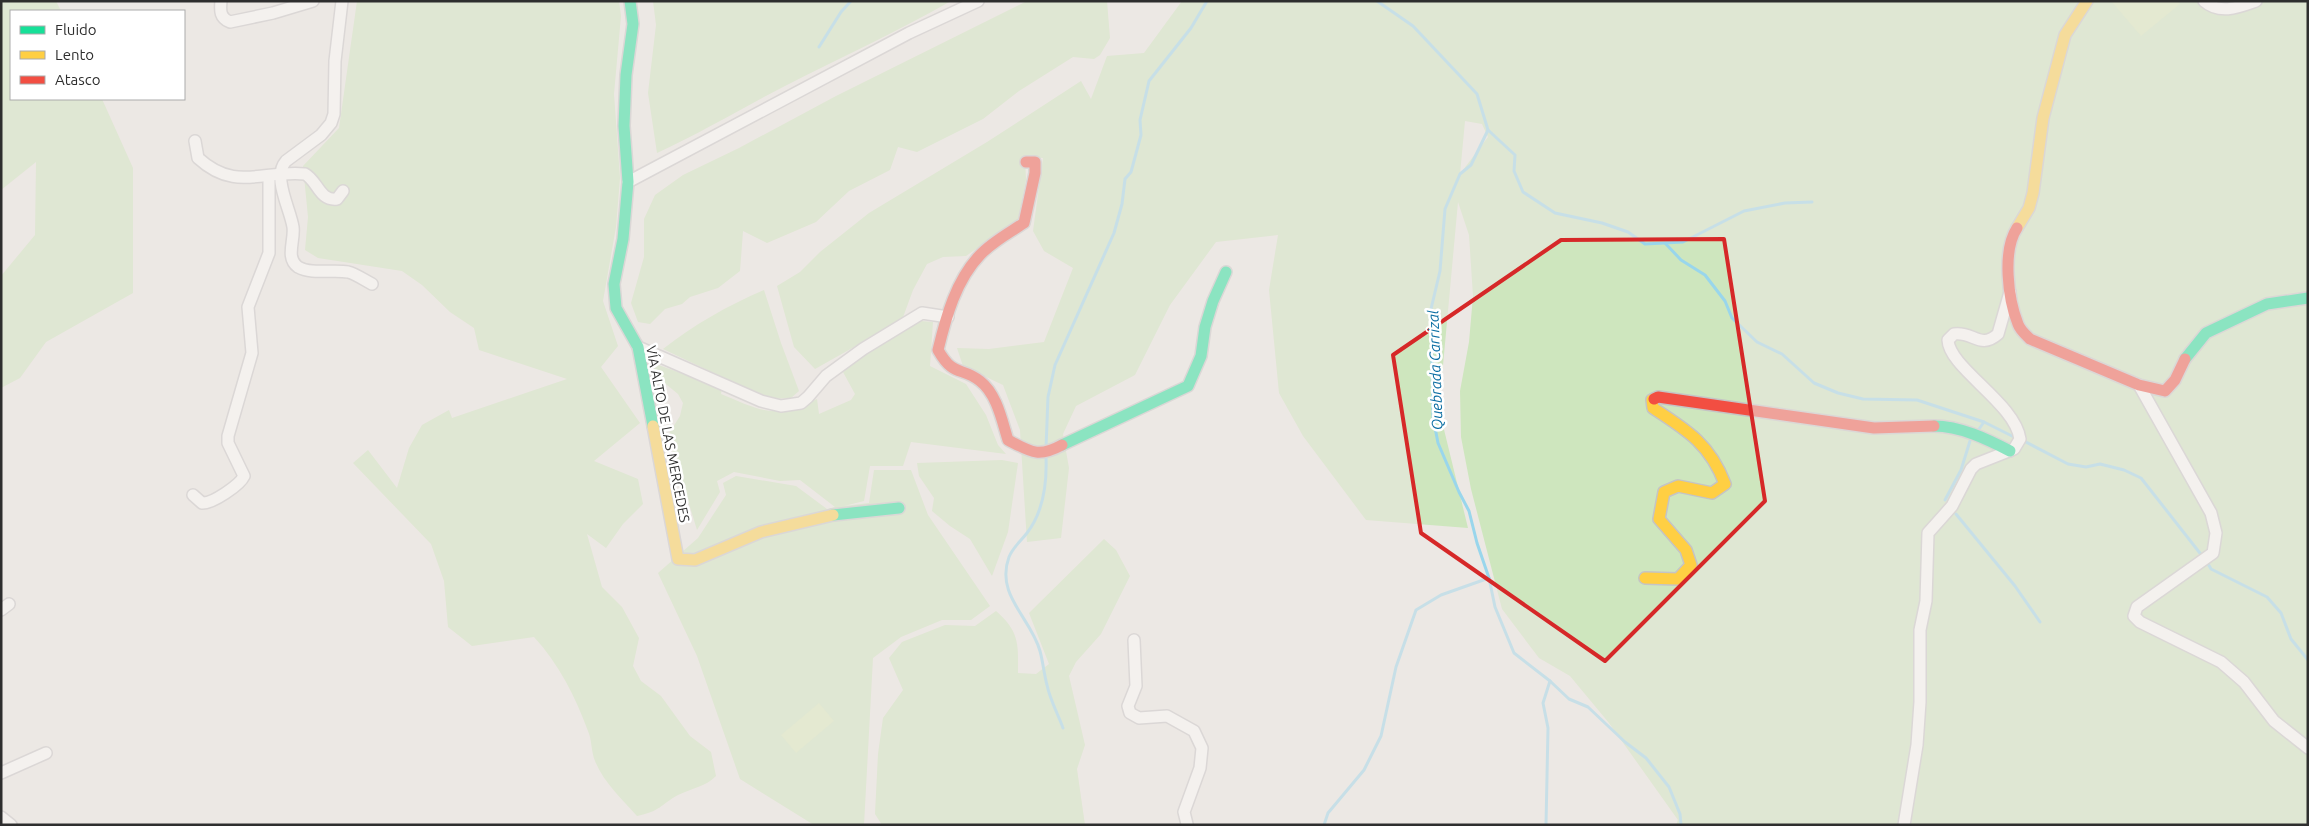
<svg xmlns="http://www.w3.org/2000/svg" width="2309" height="826" viewBox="0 0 2309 826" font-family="Ubuntu,sans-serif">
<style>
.green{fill:#cee6be;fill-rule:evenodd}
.pitch{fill:#d9eabb}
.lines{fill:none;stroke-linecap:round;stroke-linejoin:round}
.stream{stroke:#99d6ec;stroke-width:3}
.street-casing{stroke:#c5c4c5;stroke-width:14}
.fast-casing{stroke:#c5c4c5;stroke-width:14}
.slow-casing{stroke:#c5c4c5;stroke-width:14}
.jam-casing{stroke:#c5c4c5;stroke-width:14}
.street{stroke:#fcfcfb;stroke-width:11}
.fast{stroke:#16e098;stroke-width:11}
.slow{stroke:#ffcf43;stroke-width:11}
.jam{stroke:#f24e42;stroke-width:11}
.marked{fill:none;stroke:#d62828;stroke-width:4;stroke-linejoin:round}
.labels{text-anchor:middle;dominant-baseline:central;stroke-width:5;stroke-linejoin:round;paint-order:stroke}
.street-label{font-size:14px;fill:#2e2e2e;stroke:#fff}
.water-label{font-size:15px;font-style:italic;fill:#0d6fa3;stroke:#fff}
</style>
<rect width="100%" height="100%" fill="#ece8e4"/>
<g class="green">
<polygon points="1,1 56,1 61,11 11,11 11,99 102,99 133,168 133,293 46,342 20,378 1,388 1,276 35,235 36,162 1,190"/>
<path d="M357 1H619L621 16 614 94 620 178 616 227 603 301 618 346 601 367 640 423 594 461 638 479 643 504 623 524 606 548 587 534 602 587 622 607 639 638 633 666 641 681 661 696 690 736 711 752 716 776C705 787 692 788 678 795 660 805 661 811 637 816 622 799 604 783 595 761 591 751 592 740 588 731 575 696 559 664 534 637L472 646 448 627 444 581 431 544 353 463 368 450 397 488 409 448 422 425 449 410 452 418 567 379 479 350 474 328 450 312 422 285 402 271 318 258 305 250 308 217 303 166 339 128Z"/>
<path d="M653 1H951C896 32 840 58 785 86 742 108 701 133 657 153L648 93 656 25Z"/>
<polygon points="1027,1 1107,1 1110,38 1100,55 1094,59 1073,57 1019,91 983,119 917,152 898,147 890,170 849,191 816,222 767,243 743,231 740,271 718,288 690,297 682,304 665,309 650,324 638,322 631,303 644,257 644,219 655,195 683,175 739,148 836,96"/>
<path d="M1182 1H2308V825H1676L1678 820 1609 723 1570 676 1539 658 1502 609 1471 489 1461 437 1460 391 1469 342 1473 296 1469 235 1458 202 1439 409 1468 528 1366 520 1303 436 1279 393 1269 290 1278 235 1216 242 1170 305 1135 375 1076 406 1063 434 1069 468 1061 538 1027 542 1020 430 1003 385 963 366 957 348 989 349 1044 342 1073 268 1044 251 1033 231 1043 158 1025 157 1026 180 1018 220 966 256 943 257 927 264 913 290 902 320 815 369 794 347 777 286 800 272 820 252 869 213 987 142 1081 81 1091 99 1107 56 1144 53ZM1465 121 1482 124 1488 137 1460 174Z"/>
<path d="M764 290 781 343 799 391 791 398 769 399 663 349C695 324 727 306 764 290Z"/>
<path d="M921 321 933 322 930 366 966 384 986 415 998 445 1006 454 911 442 903 466H870L864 501 844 506 869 503 874 470H911L928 515 990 606 971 620H942L901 637 873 658 864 825H814L740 779 697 656 658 573 698 538 726 495 723 483 736 476 796 486 827 509 835 507 800 480 780 481 734 472 717 481 720 492 697 530 668 435 680 416 683 403 678 394 656 376 653 363 722 388 721 394C762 411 775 420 817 399L819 414 851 400 855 394 843 372 866 353Z"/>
<polygon points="1002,460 1018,463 1008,532 992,576 970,539 950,526 932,511 934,498 919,476 917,463"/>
<path d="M1104 539 1116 550 1130 576 1101 634 1076 662 1069 676 1085 745 1077 769 1085 825H882L875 814 878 754 883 718 903 690 889 658 902 642 945 625 975 626 996 611C1020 632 1018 644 1018 673L1036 674 1049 664 1029 613Z"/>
</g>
<g class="pitch">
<polygon points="2111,1 2178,1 2180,4 2141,36"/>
<polygon points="819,703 834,721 796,753 781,735"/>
</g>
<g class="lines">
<g class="stream">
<polyline points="1377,1 1413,26 1477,94 1488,130 1471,165 1460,174 1445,209 1440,271 1431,309 1433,417 1438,443 1459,492 1469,511 1477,543 1489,578 1495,607 1514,653 1550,681 1569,699 1588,707 1625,742 1646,758 1669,787 1680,814 1681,825"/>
<polyline points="819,47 841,12 851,1"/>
<polyline points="1488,130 1515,155 1514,171 1523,192 1555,213 1602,223 1628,232 1645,244 1683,242 1744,211 1785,203 1812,202"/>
<polyline points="1665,243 1681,260 1705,275 1725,301 1732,318 1757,342 1782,354 1814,383 1838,393 1863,399 1917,400 1984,422 2016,438"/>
<polyline points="1979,429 1984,422"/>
<polyline points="2022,440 2068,464 2086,467 2100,464 2124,470 2141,478 2203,557"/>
<polyline points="1046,448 1048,397 1055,365 1114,233 1122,204 1125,179 1131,172 1141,135 1140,120 1149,81 1191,28 1207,1"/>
<path d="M1046 457C1047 483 1044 511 1027 533 1021 541 1013 547 1009 557 995 595 1031 618 1040 651 1043 662 1044 674 1047 685 1050 700 1058 714 1063 728"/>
<polyline points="1945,500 1961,470 1970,441"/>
<polyline points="1956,514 2015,586 2040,622"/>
<polyline points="2207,562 2211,569 2267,597 2281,613 2291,639 2308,660"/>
<polyline points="1324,825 1328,813 1364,770 1381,736 1396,667 1416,610 1441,595 1489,578"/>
<polyline points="1546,825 1548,728 1543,703 1550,681"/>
</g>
<g class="street-casing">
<g id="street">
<path d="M221 1C220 11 220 18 230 22L273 13 313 1"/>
<path d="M342 1 335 61 334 114 331 123 321 135 286 161C272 177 290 208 293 227 295 240 285 258 298 267 312 275 333 269 348 272 356 274 364 280 372 284"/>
<path d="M2204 1C2220 15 2239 7 2256 1"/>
<path d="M195 141 198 158C235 192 262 170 305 174 318 181 319 201 337 199L343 191"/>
<polyline points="628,182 909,33 978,1"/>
<polyline points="638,347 761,401 781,406 801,403 808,397 826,376 863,349 922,313 948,317"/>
<polyline points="2139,385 2211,513 2216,533 2213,553 2137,607 2134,616 2140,622 2221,662 2244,682 2274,721 2308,748"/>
<path d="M193 495 202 503C212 504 240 485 244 476L228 443V436L252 353 248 307 269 253V177"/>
<polyline points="1,610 9,604"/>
<polyline points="1134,640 1136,686 1128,706 1130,713 1139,718 1167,716 1194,731 1202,748 1200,768 1184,812 1187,824"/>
<polyline points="1,773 46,753"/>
<polyline points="1,817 11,825"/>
<path d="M1904 825 1917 745 1920 702V630L1926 601 1928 533 1952 506 1971 469 1976 464 2014 449 2020 439C2015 403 1949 368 1948 340L1954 334C1973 331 1980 350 1998 334L2010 292"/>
</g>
</g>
<g class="fast-casing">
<g id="fast">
<polyline points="630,1 633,24 626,75 624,126 628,182 623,239 614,284 616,308 638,347 653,426"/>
<polyline points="2185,359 2206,333 2267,304 2308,298"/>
<path d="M1934 426C1960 426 1987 439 2010 451"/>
<polyline points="1062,445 1188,386 1201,356 1205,327 1213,301 1226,272"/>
<polyline points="833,515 899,508"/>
</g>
</g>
<g class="slow-casing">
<g id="slow">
<polyline points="2017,228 2029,208 2033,193 2043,118 2065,35 2087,1"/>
<polyline points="653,426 678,559 695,560 761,532 833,515"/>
<path d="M1645 578 1678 579 1691 565 1686 550 1659 519 1664 492 1678 486 1712 493 1725 484C1710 444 1687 430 1653 408L1652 400 1654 399"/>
</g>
</g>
<g class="jam-casing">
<g id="jam">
<path d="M1026 162H1035V173L1024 223C1009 233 992 242 980 255 956 280 946 317 938 350 954 378 961 366 980 381 997 394 1002 421 1008 440 1031 452 1038 458 1062 445"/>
<path d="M2017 228C2002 251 2008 299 2018 324 2020 330 2026 335 2030 339L2139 385 2165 391 2175 380 2185 359"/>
<polyline points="1654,399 1658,397 1874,428 1934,426"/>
</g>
</g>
<use href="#street" class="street"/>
<use href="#fast" class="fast"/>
<use href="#slow" class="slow"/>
<use href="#jam" class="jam"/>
</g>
<path d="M0 0H2309V826H0ZM1724 239 1765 501 1605 661 1421 533 1393 355 1561 240Z" fill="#ece8e4" fill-opacity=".55" fill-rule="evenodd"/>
<path class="marked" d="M1724 239 1765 501 1605 661 1421 533 1393 355 1561 240Z"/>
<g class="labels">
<g class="street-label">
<text transform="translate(668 434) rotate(79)">VÍA ALTO DE LAS MERCEDES</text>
</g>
<g class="water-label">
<text transform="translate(1435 370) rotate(-92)">Quebrada Carrizal</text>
</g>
</g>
<rect width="2309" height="826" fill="none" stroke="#2e2e2e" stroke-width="5"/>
<rect x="10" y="10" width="175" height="90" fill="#ffffff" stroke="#ababab"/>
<rect x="20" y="26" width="25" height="8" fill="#16e098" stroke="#ababab"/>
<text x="55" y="35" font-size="15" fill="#2e2e2e">Fluido</text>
<rect x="20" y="51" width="25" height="8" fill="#ffcf43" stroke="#ababab"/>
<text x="55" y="60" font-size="15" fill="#2e2e2e">Lento</text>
<rect x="20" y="76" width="25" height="8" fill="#f24e42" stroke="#ababab"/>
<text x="55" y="85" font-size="15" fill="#2e2e2e">Atasco</text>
</svg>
